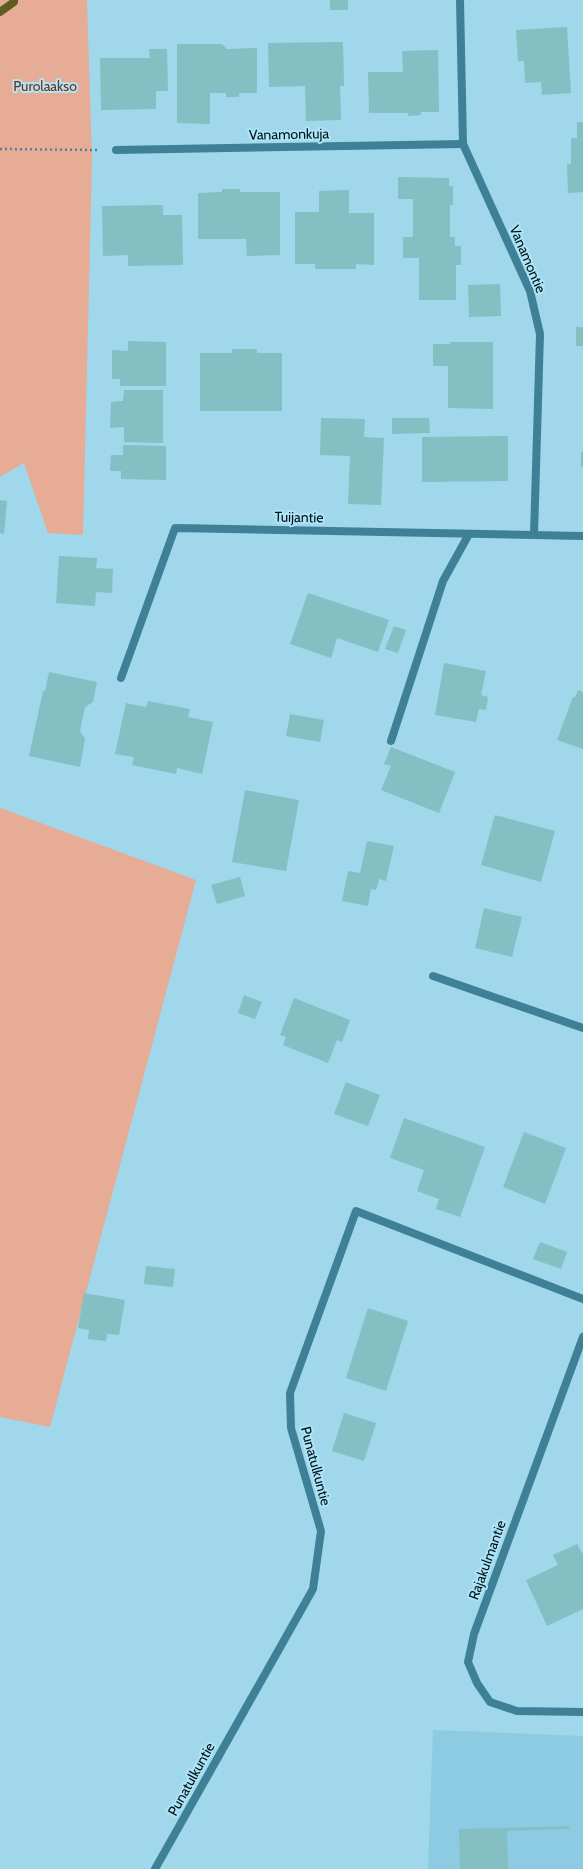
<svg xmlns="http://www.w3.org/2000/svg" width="583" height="1869" viewBox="0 0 583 1869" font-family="Cabin,sans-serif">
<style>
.built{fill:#8ccbe1}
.green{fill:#e6ac96}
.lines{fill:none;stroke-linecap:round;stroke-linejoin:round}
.stream{stroke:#605c20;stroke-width:8}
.building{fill:#83bfc3}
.path{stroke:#5a7f8c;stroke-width:2.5;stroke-dasharray:2 3;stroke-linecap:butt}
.service{stroke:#3e8196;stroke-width:8}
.minor{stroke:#3e8196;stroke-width:8}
.labels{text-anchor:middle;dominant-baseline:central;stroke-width:4;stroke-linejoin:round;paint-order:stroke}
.park-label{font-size:14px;fill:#772f0f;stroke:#ade4f7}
.street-label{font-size:14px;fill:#001016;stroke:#ade4f7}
</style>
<rect width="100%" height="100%" fill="#a1d7ea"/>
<polygon class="built" points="433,1730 583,1736 583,1869 428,1869"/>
<g class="green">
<polygon points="0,0 87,0 92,161 83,535 48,533 24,463 0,477"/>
<polygon points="0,808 196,880 50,1427 0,1417"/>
</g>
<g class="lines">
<polyline class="stream" points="0,12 14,2 14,0"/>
</g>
<g class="building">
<rect x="330" y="0" width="18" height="10"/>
<polygon points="567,27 571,93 542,95 541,82 525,83 524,61 518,61 516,30"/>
<polygon points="343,42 344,86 340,86 341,120 306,121 305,86 269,87 268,43"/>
<polygon points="177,44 222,44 227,49 257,48 257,93 239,93 239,97 226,97 226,93 210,93 210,124 177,123"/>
<polygon points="149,49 167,49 168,91 156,91 156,109 101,110 100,58 150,58"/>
<polygon points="438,50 439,112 421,112 421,115 408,116 408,113 369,113 368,72 403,72 402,51"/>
<polygon points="577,122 583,122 583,192 568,193 567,164 571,164 571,138 577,138"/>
<polygon points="398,177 449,178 449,186 453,186 453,205 450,205 450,237 455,237 455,246 461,246 461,265 456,265 456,300 419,300 419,258 403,258 403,237 413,237 413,199 398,199"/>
<polygon points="222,189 240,189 240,192 280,192 280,255 247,256 246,239 198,239 198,193 222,192"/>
<polygon points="349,190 349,213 374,213 374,265 356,264 356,269 315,269 315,264 295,264 295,212 319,212 319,191"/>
<polygon points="163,205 163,215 182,215 183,265 128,266 128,255 103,256 102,206"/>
<polygon points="500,284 501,316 469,317 468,285"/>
<rect x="576" y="327" width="7" height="19"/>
<polygon points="128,341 166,342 166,386 120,386 120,379 112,379 112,350 128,351"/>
<polygon points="450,342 493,342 493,409 448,408 448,366 433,366 433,344 450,344"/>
<polygon points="232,349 257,349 257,353 282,353 282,411 200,411 200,353 232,353"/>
<polygon points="124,390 163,390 163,443 124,442 124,427 110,428 111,402 123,401"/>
<polygon points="321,418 365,419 364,437 384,438 381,505 348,504 350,456 320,455"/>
<polygon points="392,418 429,418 430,433 392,434"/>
<polygon points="508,436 508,481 422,482 422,437"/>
<polygon points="123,445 166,446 166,480 121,479 121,471 110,471 111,455 123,455"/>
<rect x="581" y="452" width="2" height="15"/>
<polygon points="0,500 7,501 4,534 0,533"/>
<polygon points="59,556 97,558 96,568 113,569 112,593 96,592 95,606 56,603"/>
<polygon points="308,593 389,620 378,652 337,638 331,658 290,644"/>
<polygon points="394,626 406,630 398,653 385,649"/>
<polygon points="444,663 486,671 481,695 488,697 486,710 479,709 476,722 435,715"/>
<polygon points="49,672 97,682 93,702 85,707 80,731 85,739 80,767 29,756 43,691 45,691"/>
<polygon points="578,690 583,692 583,749 557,740 573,697 575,697"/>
<polygon points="148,701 190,709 188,717 213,722 202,774 177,768 176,774 132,765 134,757 115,754 126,703 146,707"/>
<polygon points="290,714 324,720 320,742 286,736"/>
<polygon points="391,747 455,772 439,813 381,790 391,766 384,764"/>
<polygon points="245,790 299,800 286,871 232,862"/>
<polygon points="495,815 555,831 541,882 481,865"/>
<polygon points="367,841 394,846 386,881 379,879 376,890 371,889 368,906 342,901 348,871 360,873"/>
<polygon points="240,877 245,896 217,904 211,885"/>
<polygon points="484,908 522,917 512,957 475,948"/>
<polygon points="244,995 262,1002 255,1019 238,1013"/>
<polygon points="294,998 350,1020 342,1042 337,1040 328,1063 283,1045 286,1037 280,1035"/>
<polygon points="346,1082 380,1095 368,1126 334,1114"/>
<polygon points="404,1118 485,1147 460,1217 436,1209 439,1199 417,1191 424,1170 390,1158"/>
<polygon points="524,1132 566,1148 545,1204 503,1187"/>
<polygon points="540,1242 567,1252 561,1269 533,1259"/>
<polygon points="146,1266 175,1269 173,1287 144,1284"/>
<polygon points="84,1293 125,1300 119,1335 107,1334 106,1341 88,1339 89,1330 78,1328"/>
<polygon points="368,1308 408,1321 386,1391 346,1378"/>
<polygon points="344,1413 376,1423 364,1461 332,1451"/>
<polygon points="577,1544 582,1553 583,1553 583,1609 547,1626 526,1580 558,1565 553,1555"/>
<polygon points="569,1826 569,1829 507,1831 508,1869 460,1869 459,1829"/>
</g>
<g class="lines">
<polyline class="path" points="0,149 97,150"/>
<g class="service">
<polyline points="391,741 443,581 469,534"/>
<polyline points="433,976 583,1028"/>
</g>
<g class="minor">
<polyline points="460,0 463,144 530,291 540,334 534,535"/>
<polyline points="116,150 463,144"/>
<polyline points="121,678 175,528 583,536"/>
<polyline points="583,1337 474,1634 468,1662 477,1683 490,1702 517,1711 583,1712"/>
<polyline points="155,1869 313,1589 321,1531 291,1428 290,1393 356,1211 583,1299"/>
</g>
</g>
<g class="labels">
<g class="park-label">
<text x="45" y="86">Purolaakso</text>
</g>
<g class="street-label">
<text transform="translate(289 134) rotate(-1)">Vanamonkuja</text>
<text transform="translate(528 259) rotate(67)">Vanamontie</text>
<text transform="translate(299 517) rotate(1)">Tuijantie</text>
<text transform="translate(316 1466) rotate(75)">Punatulkuntie</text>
<text transform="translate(487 1560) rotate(-70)">Rajakulmantie</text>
<text transform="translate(191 1779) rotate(-61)">Punatulkuntie</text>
</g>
</g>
</svg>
